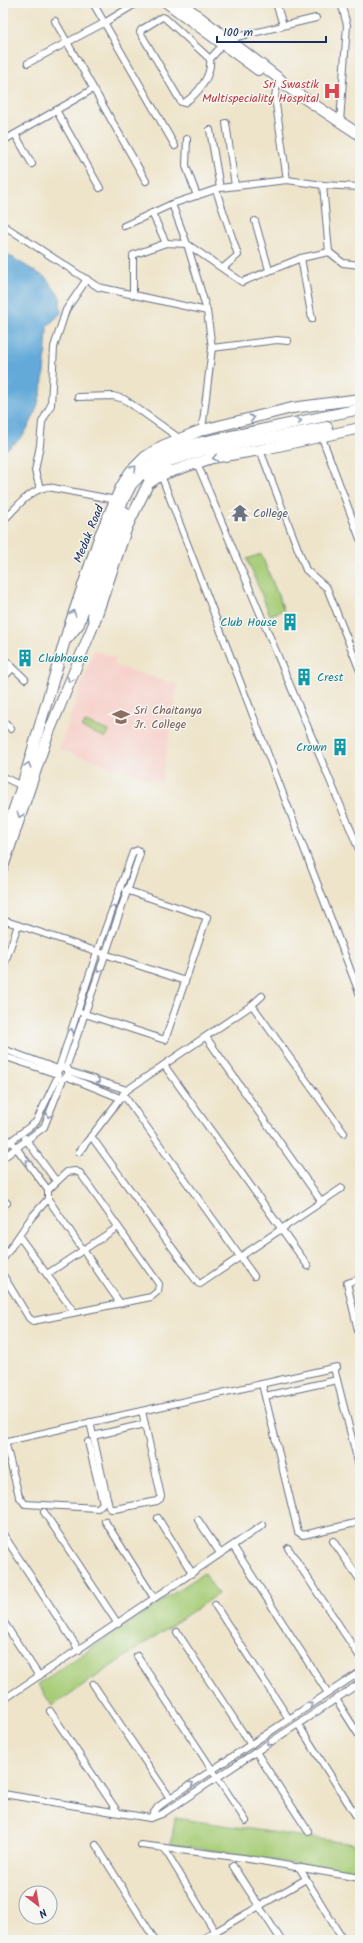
<svg xmlns="http://www.w3.org/2000/svg" width="363" height="1943" viewBox="0 0 363 1943" font-family="Kalam,sans-serif">
<style>
.built{fill:#f7d0ca}
.green{fill:#a7cd78;stroke:#617e6b}
.water{fill:#63aad9;stroke:#3f6c9c}
.lines{fill:none;stroke-linecap:round;stroke-linejoin:round}
.minor-casing{stroke:#656e84;stroke-width:8}
.primary-casing{stroke:#656e84;stroke-width:12}
.minor{stroke:#fff;stroke-width:6}
.primary{stroke:#fff;stroke-width:10}
.oneway{stroke:#8d97ae}
.labels{text-anchor:middle;dominant-baseline:central;stroke-width:3;stroke-linejoin:round;paint-order:stroke}
.health-label{font-size:12px;fill:#be3a42;stroke:#f6f6f2;text-anchor:end}
.worship-label{font-size:12px;fill:#5b616d;stroke:#f6f6f2;text-anchor:start}
.street-label{font-size:12px;fill:#1b2f5e;stroke:#f6f6f2}
.culture-label{font-size:12px;fill:#0d838f;stroke:#f6f6f2;text-anchor:end}
.education-label{font-size:12px;fill:#785e54;stroke:#f6f6f2;text-anchor:start}
</style>
<rect width="100%" height="100%" fill="#f6f6f2"/>
<filter id="ink" filterUnits="userSpaceOnUse"><feTurbulence type="fractalNoise" baseFrequency=".025" numOctaves="2"/><feDisplacementMap in="SourceGraphic" scale="8" xChannelSelector="R" yChannelSelector="G"/><feConvolveMatrix kernelMatrix="1 2 1 2 8 2 1 2 1" color-interpolation-filters="sRGB"/></filter>
<filter id="wash" filterUnits="userSpaceOnUse"><feTurbulence type="fractalNoise" baseFrequency=".012" numOctaves="4" result="noise"/><feDisplacementMap in="SourceGraphic" scale="16" xChannelSelector="R" yChannelSelector="G"/><feGaussianBlur stdDeviation="0.9" result="paint"/><feColorMatrix in="noise" values="0 0 0 0 0 0 0 0 0 0 0 0 0 0 0 0 0 1.4 0 .05"/><feComposite in="paint" operator="in"/></filter>
<g filter="url(#wash)">
<rect width="100%" height="100%" fill="#eee4ca"/>
<polygon class="built" points="94,650 116,658 113,665 178,685 161,783 59,749"/>
<g class="green">
<polygon points="261,554 284,610 270,615 247,559"/>
<polygon points="85,722 109,731 106,738 82,728"/>
<polygon points="204,1573 218,1594 52,1706 38,1684"/>
<polygon points="175,1818 360,1845 360,1874 171,1844"/>
</g>
<path class="water" d="M3 252 46 278 60 297 61 313 47 327C45 364 45 402 24 434 19 441 9 447 3 452Z"/>
</g>
<g filter="url(#ink)">
<g class="lines">
<g class="minor-casing">
<g id="minor">
<polyline points="93,3 175,146"/>
<polyline points="276,3 283,25"/>
<polyline points="55,21 146,181"/>
<path d="M210 59 165 18 162 17 141 30 140 32 181 102 184 103C198 94 212 76 210 59L228 39 316 18"/>
<polyline points="28,63 104,23 137,3"/>
<polyline points="277,84 275,97 287,180"/>
<polyline points="56,110 100,188"/>
<polyline points="340,122 347,25 341,3"/>
<polyline points="226,123 235,186"/>
<polyline points="210,130 220,188"/>
<polyline points="15,134 32,164"/>
<polyline points="187,139 186,166 197,196"/>
<polyline points="3,141 93,89"/>
<polyline points="323,185 329,252"/>
<polyline points="216,190 238,255 223,268"/>
<polyline points="172,204 187,244 207,311 212,348 202,430"/>
<polyline points="152,213 166,243"/>
<polyline points="255,221 269,270"/>
<polyline points="3,225 98,287 207,311"/>
<polyline points="124,226 172,204 220,188 287,180 323,185 360,187"/>
<polyline points="301,258 312,319"/>
<polyline points="133,294 133,255 166,243 187,244 242,282 301,258 329,252 343,263 360,265"/>
<polyline points="212,348 277,340 288,341"/>
<polyline points="78,397 113,396 124,399 179,438"/>
<polyline points="321,435 360,539"/>
<polyline points="260,450 306,570 327,588 360,671"/>
<polyline points="197,463 360,852"/>
<polyline points="161,475 360,995"/>
<polyline points="40,488 35,471 40,445 42,422 51,405 54,347 66,310 87,279"/>
<path d="M3 521C15 509 30 489 48 487L116 500"/>
<polyline points="3,658 25,679"/>
<polyline points="3,678 13,668"/>
<polyline points="3,720 11,729"/>
<polyline points="3,777 22,786"/>
<polyline points="3,920 18,925"/>
<polyline points="3,968 18,925 185,981"/>
<polyline points="252,1005 344,1133"/>
<polyline points="82,1013 165,1040 207,917 126,890"/>
<polyline points="206,1037 321,1201"/>
<polyline points="3,1049 58,1069"/>
<polyline points="3,1056 57,1074"/>
<polyline points="164,1065 308,1266"/>
<polyline points="59,1068 97,952 133,852 138,850 140,854 66,1068"/>
<polyline points="68,1071 127,1090"/>
<polyline points="68,1077 120,1098"/>
<polyline points="123,1094 254,1276"/>
<polyline points="91,1136 198,1283 200,1284 342,1188"/>
<polyline points="25,1138 56,1181"/>
<polyline points="3,1147 36,1122 58,1076"/>
<polyline points="79,1152 127,1090 252,1005 262,996"/>
<polyline points="3,1158 44,1127 63,1079 68,1075 68,1069 62,1067 59,1069 57,1073 59,1078 63,1079"/>
<polyline points="3,1199 7,1203"/>
<polyline points="48,1199 120,1303"/>
<polyline points="19,1236 74,1312"/>
<polyline points="3,1259 31,1218 48,1199 48,1190 11,1141"/>
<polyline points="47,1274 118,1227"/>
<polyline points="3,1275 29,1318 33,1321 151,1297 158,1291 159,1284 80,1173 75,1171 67,1172 48,1190"/>
<polyline points="360,1279 347,1283 360,1339"/>
<polyline points="334,1368 360,1470"/>
<polyline points="262,1384 298,1532 303,1535 360,1522"/>
<polyline points="265,1396 337,1380"/>
<polyline points="90,1422 109,1507 111,1509 115,1509 157,1501 160,1499 161,1496 142,1411"/>
<polyline points="93,1436 145,1424"/>
<polyline points="5,1441 19,1496 25,1504 98,1508 103,1503 88,1442"/>
<polyline points="3,1442 337,1367"/>
<polyline points="44,1512 118,1624"/>
<polyline points="158,1518 192,1573"/>
<polyline points="198,1520 220,1553"/>
<polyline points="105,1521 154,1598"/>
<polyline points="3,1534 79,1650"/>
<polyline points="333,1541 360,1580"/>
<polyline points="233,1546 328,1693"/>
<polyline points="288,1548 360,1657"/>
<polyline points="215,1605 289,1719"/>
<polyline points="3,1621 39,1676"/>
<polyline points="177,1632 251,1745"/>
<polyline points="137,1656 246,1821"/>
<polyline points="93,1684 170,1798"/>
<polyline points="336,1699 360,1737"/>
<polyline points="3,1700 263,1525"/>
<polyline points="50,1711 117,1811"/>
<polyline points="298,1724 360,1822"/>
<polyline points="256,1752 308,1831"/>
<polyline points="3,1794 150,1818 162,1814 360,1683"/>
<polyline points="150,1818 158,1807 170,1798 360,1672"/>
<polyline points="96,1845 155,1940"/>
<polyline points="141,1845 243,1858 360,1878"/>
<polyline points="164,1848 220,1940"/>
<polyline points="233,1866 281,1940"/>
<polyline points="299,1867 343,1940"/>
<polyline points="201,1940 306,1879"/>
</g>
</g>
<g class="primary-casing">
<g id="primary">
<polyline points="167,3 258,70"/>
<polyline points="181,3 281,80 283,84 360,135"/>
<polyline points="148,477 170,461 205,450 327,427"/>
<polyline points="93,618 93,604 125,512"/>
<polyline points="67,639 79,624 101,552 122,503 131,485 147,468 164,455 193,444 360,409"/>
<polyline points="3,841 22,786 68,630 100,535 121,487 130,472 145,457 162,446 202,430 292,408 360,399"/>
<polyline points="3,867 47,737 93,626 127,527 148,484 161,475 212,458 260,450 360,428"/>
</g>
</g>
<use href="#minor" class="minor"/>
<use href="#primary" class="primary"/>
</g>
<defs><path id="oneway-chevron" d="M-2-3.5L2.5 0L-2 3.5" fill="none" stroke-width="1.6" stroke-linecap="round" stroke-linejoin="round"/></defs>
<g class="oneway">
<use href="#oneway-chevron" transform="translate(252 418) rotate(-13)"/>
<use href="#oneway-chevron" transform="translate(299 421) rotate(-11)"/>
<use href="#oneway-chevron" transform="translate(215 458) rotate(168)"/>
<use href="#oneway-chevron" transform="translate(134 468) rotate(-46)"/>
<use href="#oneway-chevron" transform="translate(73 613) rotate(-71)"/>
<use href="#oneway-chevron" transform="translate(70 680) rotate(113)"/>
<use href="#oneway-chevron" transform="translate(28 765) rotate(-74)"/>
<use href="#oneway-chevron" transform="translate(20 815) rotate(109)"/>
<use href="#oneway-chevron" transform="translate(113 908) rotate(-70)"/>
<use href="#oneway-chevron" transform="translate(99 970) rotate(108)"/>
<use href="#oneway-chevron" transform="translate(71 1031) rotate(-72)"/>
<use href="#oneway-chevron" transform="translate(98 1081) rotate(18)"/>
<use href="#oneway-chevron" transform="translate(49 1115) rotate(111)"/>
<use href="#oneway-chevron" transform="translate(28 1162) rotate(-125)"/>
<use href="#oneway-chevron" transform="translate(310 1705) rotate(-33)"/>
<use href="#oneway-chevron" transform="translate(269 1743) rotate(147)"/>
<use href="#oneway-chevron" transform="translate(191 1784) rotate(-34)"/>
</g>
</g>
<defs>
<g id="hospital-bare" transform="scale(1.38)"><path d="M-5-5h3v3.5h4V-5h3V5h-3V1.5h-4V5h-3Z" fill="#e0444e" stroke="#f6f6f2" stroke-width="2.5" paint-order="stroke"/></g>
<g id="temple-bare" transform="scale(1.38)"><path d="M0-6L5-2H3V0L6.5 2.5H4V6H1.5V3h-3V6H-4V2.5H-6.5L-3 0V-2H-5Z" fill="#6b7280" stroke="#f6f6f2" stroke-width="2.5" paint-order="stroke"/></g>
<g id="building-bare" transform="scale(1.38)"><path d="M-4-6H4V6H1V3H-1V6H-4ZM-2.5-4.3h1.7v1.8h-1.7ZM.8-4.3h1.7v1.8H.8ZM-2.5-1h1.7V.8h-1.7ZM.8-1h1.7V.8H.8Z" fill="#0f9aa8" stroke="#f6f6f2" stroke-width="2.5" paint-order="stroke"/></g>
<g id="university-bare" transform="scale(1.38)"><path d="M0-5L7-2L0 1L-7-2ZM-4 1L0 2.5L4 1V4Q0 6-4 4Z" fill="#8d6e63" stroke="#f6f6f2" stroke-width="2.5" paint-order="stroke"/></g>
</defs>
<g fill-rule="evenodd">
<use href="#hospital-bare" x="332" y="91"/>
<use href="#temple-bare" x="240" y="513"/>
<use href="#building-bare" x="290" y="622"/>
<use href="#building-bare" x="25" y="658"/>
<use href="#building-bare" x="304" y="677"/>
<use href="#university-bare" x="121" y="717"/>
<use href="#building-bare" x="340" y="747"/>
</g>
<g class="labels">
<g class="health-label">
<text x="319" y="84">Sri Swastik<tspan x="319" dy="14">Multispeciality Hospital</tspan></text>
</g>
<g class="worship-label">
<text x="253" y="513">College</text>
</g>
<g class="street-label">
<text transform="translate(89 534) rotate(-68)">Medak Road</text>
</g>
<g class="culture-label">
<text x="277" y="622">Club House</text>
<text x="38" y="658" text-anchor="start">Clubhouse</text>
<text x="317" y="677" text-anchor="start">Crest</text>
<text x="327" y="747">Crown</text>
</g>
<g class="education-label">
<text x="134" y="710">Sri Chaitanya<tspan x="134" dy="14">Jr. College</tspan></text>
</g>
</g>
<rect width="363" height="1943" fill="none" stroke="#f6f6f2" stroke-width="16"/>
<g transform="translate(38 1905) rotate(149)"><circle r="19" fill="#f6f6f2" stroke="#9ea6b7"/>
<path d="M0-3L7 15L0 10L-7 15Z" fill="#d1495b"/>
<text y="-6" font-size="11" font-weight="bold" text-anchor="middle" fill="#1b2f5e">N</text>
</g>
<path d="M217 36v6h109v-6" fill="none" stroke="#1b2f5e" stroke-width="2"/>
<text x="223" y="36" font-size="12" fill="#1b2f5e" stroke="#f6f6f2" stroke-width="3" paint-order="stroke">100 m</text>
</svg>
